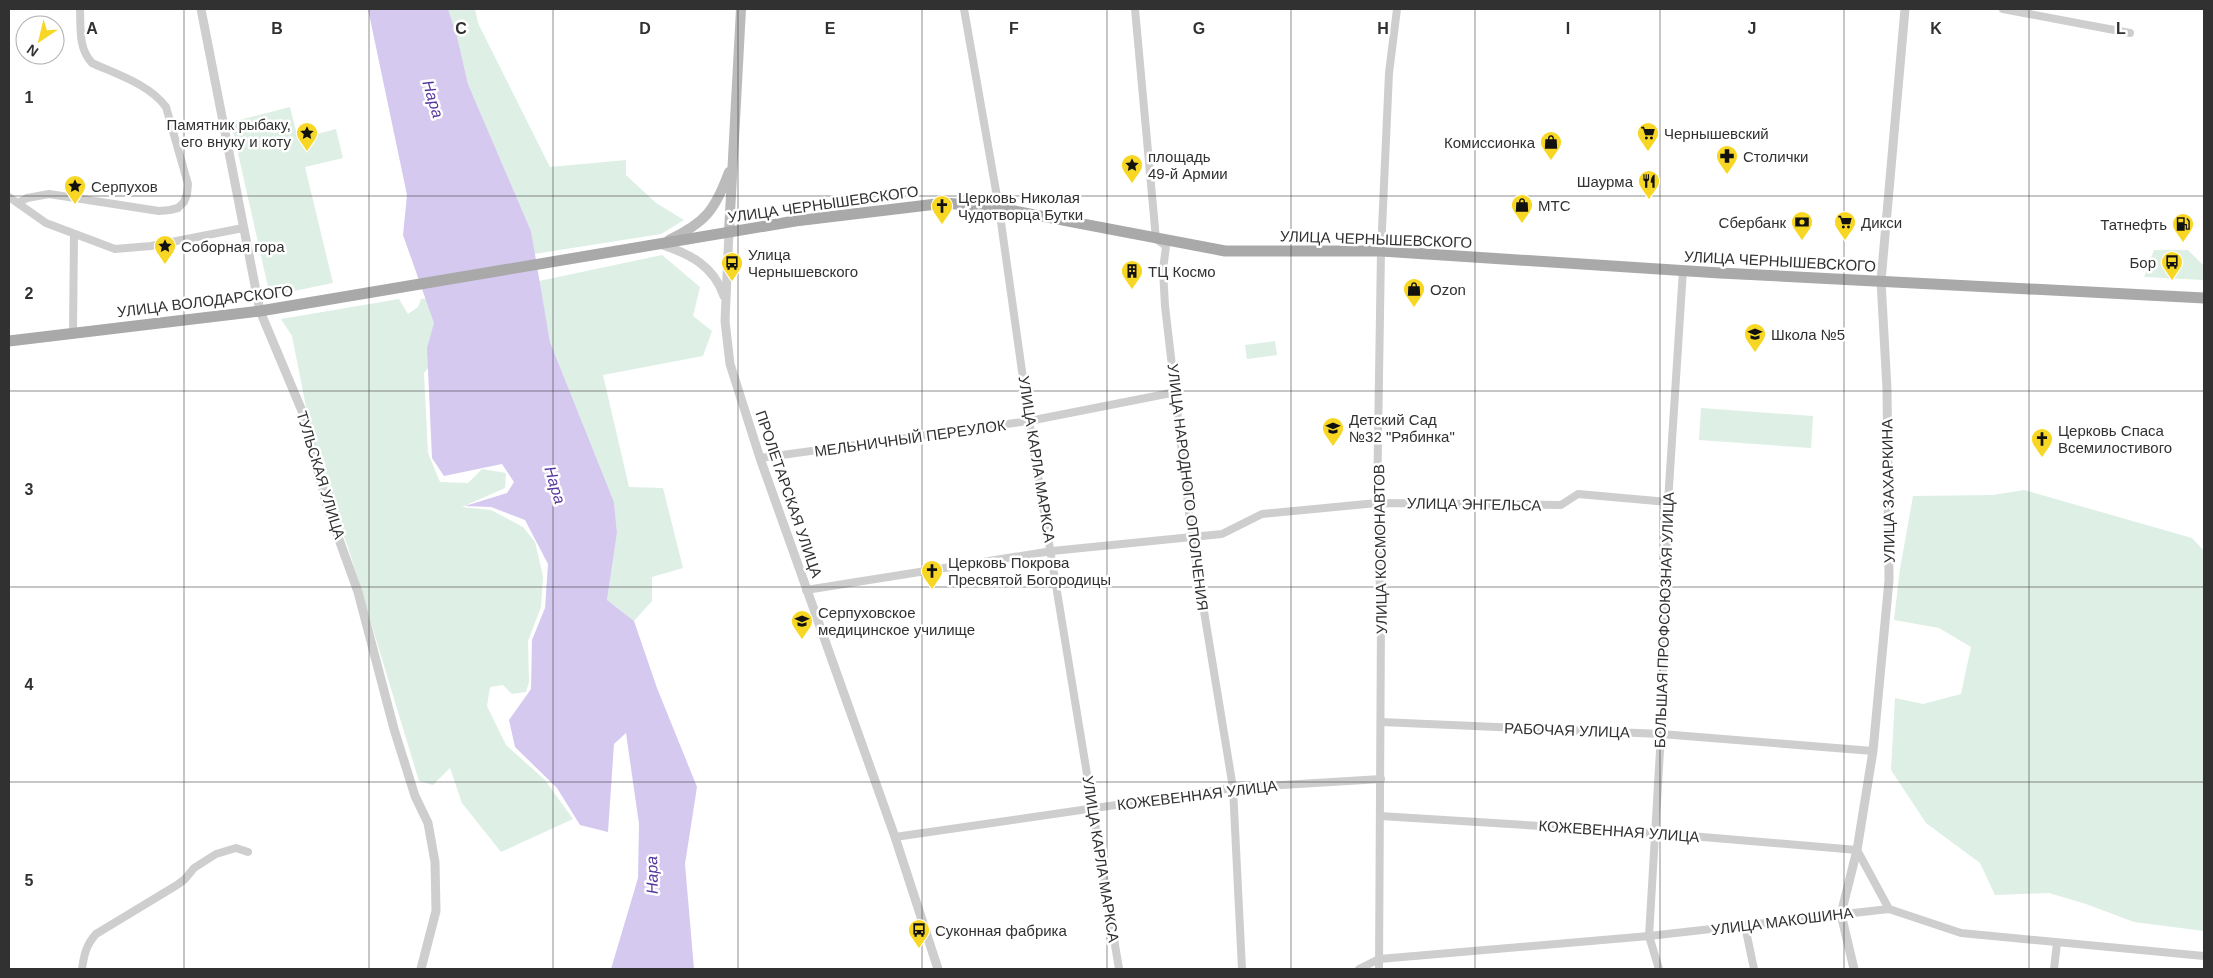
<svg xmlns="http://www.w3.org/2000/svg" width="2213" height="978" viewBox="0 0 2213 978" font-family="Arial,sans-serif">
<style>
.green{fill:#deefe5}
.water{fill:#d5c9f0}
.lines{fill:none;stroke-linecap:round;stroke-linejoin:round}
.minor{stroke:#cecece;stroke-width:8}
.tertiary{stroke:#cecece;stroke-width:9}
.secondary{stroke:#bbb;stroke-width:10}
.primary{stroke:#a9a9a9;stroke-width:11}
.grid{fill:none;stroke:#313131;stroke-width:1;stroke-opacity:0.55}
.labels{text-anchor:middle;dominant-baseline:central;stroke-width:5;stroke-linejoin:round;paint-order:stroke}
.poi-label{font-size:15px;fill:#313131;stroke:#fff;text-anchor:start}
.street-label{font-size:15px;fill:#313131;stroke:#fff}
.water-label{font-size:16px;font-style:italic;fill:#55359d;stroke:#fff}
.grid-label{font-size:16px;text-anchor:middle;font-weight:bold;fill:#313131;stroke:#fff;stroke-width:5;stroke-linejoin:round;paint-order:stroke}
</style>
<rect width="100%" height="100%" fill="#fff"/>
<g class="green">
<polygon points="448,9 475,9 478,23 550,167 626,160 626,175 656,203 684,220 661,234 534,254 531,231 468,84 457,36"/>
<polygon points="290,107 298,139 336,129 343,158 305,167 333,283 270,296 231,122"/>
<polygon points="2154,250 2188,250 2204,266 2204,280 2144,277"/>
<polygon points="662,255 700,287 693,316 712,331 703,356 603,375 629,487 663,488 683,568 652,577 652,601 634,621 607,600 617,533 614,502 550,342 539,281"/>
<polygon points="446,296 441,352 424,373 428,453 440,482 468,483 482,469 506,473 505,488 462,507 491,510 523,527 535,542 543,576 541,607 528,641 529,682 526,692 512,694 503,685 490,687 487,706 506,745 545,780 573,819 501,852 462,803 450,768 433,785 419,781 348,547 327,496 310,427 292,336 281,319 399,299 408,314 418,307 421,299"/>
<polygon points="1275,341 1277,355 1247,359 1245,345"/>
<polygon points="1701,408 1813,416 1811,448 1699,440"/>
<polygon points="2024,490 2192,538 2204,551 2204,931 2134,922 2086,904 2049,893 1995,895 1980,863 1926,823 1891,770 1895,698 1923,704 1961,694 1971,647 1939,628 1894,620 1900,569 1913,496 1993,495"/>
</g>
<polygon class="water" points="368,9 448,9 457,36 468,84 531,231 550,342 614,502 617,533 607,600 634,621 657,688 697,787 685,864 694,969 611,969 638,878 639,824 626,733 614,744 608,832 580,825 557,788 515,747 509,720 531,689 532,640 545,608 548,564 525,520 491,507 465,506 507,493 514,482 502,464 444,476 432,458 427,348 434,323 403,235 407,195"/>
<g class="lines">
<g class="minor">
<polyline points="964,9 999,208 1029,421 1119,969"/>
<polyline points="1135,9 1156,239 1166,246 1163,270 1165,306 1192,538 1233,788 1242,969"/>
<polyline points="2003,9 2130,33"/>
<polyline points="9,197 46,223 115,249 151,246 243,228"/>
<path d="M18 203 27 198 49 194 159 211 170 210 178 208 184 202 187 194 188 184 166 107C149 84 116 74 92 63 78 48 81 28 80 9"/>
<polyline points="73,333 74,234"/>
<polyline points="760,458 1029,421 1176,392"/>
<polyline points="806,590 1052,551 1222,534 1262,514 1377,503 1561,505 1578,494 1668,502"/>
<polyline points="1381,722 1661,734 1873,751"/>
<polyline points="1380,816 1655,833 1857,850 1889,909"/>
<polyline points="895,837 1233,788 1381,779"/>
<polyline points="1745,926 1754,969"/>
<path d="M82 969C84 955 86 945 96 934L177 885 185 879 194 868 216 854 236 848 248 852"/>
<polyline points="1359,969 1379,959 1649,936 1889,909 1961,933 2204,956"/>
<polyline points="1379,969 1381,619 1377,503 1381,251 1389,73 1397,9"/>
<polyline points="1659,969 1649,936 1661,734 1668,502 1683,270"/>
<polyline points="2054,969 2057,943"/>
</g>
<g class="tertiary">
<polyline points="201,9 260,311 302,411 328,509 358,592 394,729 415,796 428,823 435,862 436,911 421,969"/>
<polyline points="729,232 725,321 730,364 760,458 895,837 938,969"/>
<path d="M660 244C690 254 713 265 724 296"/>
<polyline points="1854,969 1841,914 1857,850 1873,751 1889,580 1887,389 1881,281 1905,9"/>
</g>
<g class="secondary">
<polyline points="729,232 741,9"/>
<path d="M669 240C706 222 715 210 729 172"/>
</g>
<polyline class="primary" points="9,341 260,311 795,221 945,203 999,208 1225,251 1381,251 1720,273 2204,298"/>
</g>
<path class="grid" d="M184 9V969M369 9V969M553 9V969M738 9V969M922 9V969M1107 9V969M1291 9V969M1475 9V969M1660 9V969M1844 9V969M2029 9V969M9 196H2204M9 391H2204M9 587H2204M9 782H2204"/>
<defs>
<g id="sight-pin" transform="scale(1.125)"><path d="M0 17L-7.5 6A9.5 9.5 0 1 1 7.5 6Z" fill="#f7d724" stroke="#fff"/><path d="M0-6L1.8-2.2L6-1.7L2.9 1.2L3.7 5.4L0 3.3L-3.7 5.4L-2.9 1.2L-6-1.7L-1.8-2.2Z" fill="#111"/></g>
<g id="supermarket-pin" transform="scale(1.125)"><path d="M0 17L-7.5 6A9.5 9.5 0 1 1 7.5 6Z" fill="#f7d724" stroke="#fff"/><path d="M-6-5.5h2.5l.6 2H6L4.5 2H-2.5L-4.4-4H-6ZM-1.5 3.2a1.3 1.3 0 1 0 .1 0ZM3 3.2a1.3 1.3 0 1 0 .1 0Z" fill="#111"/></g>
<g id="shop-pin" transform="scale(1.125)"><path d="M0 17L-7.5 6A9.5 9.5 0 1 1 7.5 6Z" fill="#f7d724" stroke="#fff"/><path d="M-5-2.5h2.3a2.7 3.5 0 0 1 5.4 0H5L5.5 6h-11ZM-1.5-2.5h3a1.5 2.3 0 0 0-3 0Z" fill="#111"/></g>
<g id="pharmacy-pin" transform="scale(1.125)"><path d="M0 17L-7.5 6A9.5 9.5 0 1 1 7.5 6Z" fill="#f7d724" stroke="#fff"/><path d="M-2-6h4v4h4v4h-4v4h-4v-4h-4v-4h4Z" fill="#111"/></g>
<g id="restaurant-pin" transform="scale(1.125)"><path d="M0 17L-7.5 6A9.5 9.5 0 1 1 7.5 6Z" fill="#f7d724" stroke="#fff"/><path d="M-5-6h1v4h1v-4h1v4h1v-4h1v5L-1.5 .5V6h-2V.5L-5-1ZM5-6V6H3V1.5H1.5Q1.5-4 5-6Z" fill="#111"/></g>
<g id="church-pin" transform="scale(1.125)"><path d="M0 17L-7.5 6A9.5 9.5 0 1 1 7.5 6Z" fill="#f7d724" stroke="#fff"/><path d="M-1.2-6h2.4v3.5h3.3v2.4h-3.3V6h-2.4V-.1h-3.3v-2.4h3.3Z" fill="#111"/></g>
<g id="bank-pin" transform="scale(1.125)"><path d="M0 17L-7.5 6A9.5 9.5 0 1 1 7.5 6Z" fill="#f7d724" stroke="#fff"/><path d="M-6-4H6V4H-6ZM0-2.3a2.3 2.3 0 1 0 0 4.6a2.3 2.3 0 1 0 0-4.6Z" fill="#111"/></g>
<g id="fuel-pin" transform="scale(1.125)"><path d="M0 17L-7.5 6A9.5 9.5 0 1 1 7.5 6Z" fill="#f7d724" stroke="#fff"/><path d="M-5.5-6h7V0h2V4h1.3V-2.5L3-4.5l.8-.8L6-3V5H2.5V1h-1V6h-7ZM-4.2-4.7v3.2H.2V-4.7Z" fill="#111"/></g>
<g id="bus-pin" transform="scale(1.125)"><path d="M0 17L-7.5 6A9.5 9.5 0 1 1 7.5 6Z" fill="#f7d724" stroke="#fff"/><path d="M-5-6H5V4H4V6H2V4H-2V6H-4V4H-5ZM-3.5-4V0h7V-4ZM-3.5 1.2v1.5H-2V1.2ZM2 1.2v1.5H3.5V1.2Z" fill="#111"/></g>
<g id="building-pin" transform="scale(1.125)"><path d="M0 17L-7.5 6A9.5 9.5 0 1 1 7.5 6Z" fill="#f7d724" stroke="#fff"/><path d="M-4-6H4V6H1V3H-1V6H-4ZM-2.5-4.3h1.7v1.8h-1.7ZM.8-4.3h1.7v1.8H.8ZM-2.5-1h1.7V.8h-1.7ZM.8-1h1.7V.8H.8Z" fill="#111"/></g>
<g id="school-pin" transform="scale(1.125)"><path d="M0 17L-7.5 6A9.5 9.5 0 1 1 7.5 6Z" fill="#f7d724" stroke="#fff"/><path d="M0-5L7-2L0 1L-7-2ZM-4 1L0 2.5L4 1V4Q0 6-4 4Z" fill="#111"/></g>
<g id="university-pin" transform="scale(1.125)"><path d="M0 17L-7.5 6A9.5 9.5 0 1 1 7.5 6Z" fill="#f7d724" stroke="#fff"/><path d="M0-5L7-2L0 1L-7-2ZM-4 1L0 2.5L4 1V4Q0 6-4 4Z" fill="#111"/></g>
</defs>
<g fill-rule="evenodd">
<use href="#sight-pin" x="307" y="133"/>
<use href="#supermarket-pin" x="1648" y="133"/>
<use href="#shop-pin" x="1551" y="142"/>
<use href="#pharmacy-pin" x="1727" y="156"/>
<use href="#sight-pin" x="1132" y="165"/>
<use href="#restaurant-pin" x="1649" y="181"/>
<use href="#sight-pin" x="75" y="186"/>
<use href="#shop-pin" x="1522" y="205"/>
<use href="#church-pin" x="942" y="206"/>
<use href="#bank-pin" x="1802" y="222"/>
<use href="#supermarket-pin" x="1845" y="222"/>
<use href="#fuel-pin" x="2183" y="224"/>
<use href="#sight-pin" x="165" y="246"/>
<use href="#bus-pin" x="2172" y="262"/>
<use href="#bus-pin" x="732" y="263"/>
<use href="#building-pin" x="1132" y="271"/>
<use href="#shop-pin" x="1414" y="289"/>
<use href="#school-pin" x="1755" y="334"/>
<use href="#school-pin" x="1333" y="428"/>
<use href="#church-pin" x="2042" y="439"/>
<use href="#church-pin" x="932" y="571"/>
<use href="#university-pin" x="802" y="621"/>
<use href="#bus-pin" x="919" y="930"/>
</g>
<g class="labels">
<g class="poi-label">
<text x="291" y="124" text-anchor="end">Памятник рыбаку,<tspan x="291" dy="17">его внуку и коту</tspan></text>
<text x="1664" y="133">Чернышевский</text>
<text x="1535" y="142" text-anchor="end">Комиссионка</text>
<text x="1148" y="156">площадь<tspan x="1148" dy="17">49-й Армии</tspan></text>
<text x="1743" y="156">Столички</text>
<text x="1633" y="181" text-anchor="end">Шаурма</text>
<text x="91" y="186">Серпухов</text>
<text x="958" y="197">Церковь Николая<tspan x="958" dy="17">Чудотворца Бутки</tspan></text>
<text x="1538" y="205">МТС</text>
<text x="1786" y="222" text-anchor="end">Сбербанк</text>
<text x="1861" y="222">Дикси</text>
<text x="2167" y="224" text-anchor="end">Татнефть</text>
<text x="181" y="246">Соборная гора</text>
<text x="748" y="254">Улица<tspan x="748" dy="17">Чернышевского</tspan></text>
<text x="2156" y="262" text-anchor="end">Бор</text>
<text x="1148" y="271">ТЦ Космо</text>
<text x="1430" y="289">Ozon</text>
<text x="1771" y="334">Школа №5</text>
<text x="1349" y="419">Детский Сад<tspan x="1349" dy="17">№32 "Рябинка"</tspan></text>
<text x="2058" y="430">Церковь Спаса<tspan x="2058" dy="17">Всемилостивого</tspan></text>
<text x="948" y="562">Церковь Покрова<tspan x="948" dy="17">Пресвятой Богородицы</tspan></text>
<text x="818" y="612">Серпуховское<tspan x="818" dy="17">медицинское училище</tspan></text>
<text x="935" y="930">Суконная фабрика</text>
</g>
<g class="street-label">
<text transform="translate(823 204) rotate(-8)">УЛИЦА ЧЕРНЫШЕВСКОГО</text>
<text transform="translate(1376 239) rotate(2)">УЛИЦА ЧЕРНЫШЕВСКОГО</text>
<text transform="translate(1780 261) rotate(3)">УЛИЦА ЧЕРНЫШЕВСКОГО</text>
<text transform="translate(205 301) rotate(-7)">УЛИЦА ВОЛОДАРСКОГО</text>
<text transform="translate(910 438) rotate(-8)">МЕЛЬНИЧНЫЙ ПЕРЕУЛОК</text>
<text transform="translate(1037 459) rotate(81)">УЛИЦА КАРЛА МАРКСА</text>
<text transform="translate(321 475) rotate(73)">ТУЛЬСКАЯ УЛИЦА</text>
<text transform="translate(1188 487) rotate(83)">УЛИЦА НАРОДНОГО ОПОЛЧЕНИЯ</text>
<text transform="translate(1888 491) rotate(-91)">УЛИЦА ЗАХАРКИНА</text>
<text transform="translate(789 494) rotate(71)">ПРОЛЕТАРСКАЯ УЛИЦА</text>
<text transform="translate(1474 504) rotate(1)">УЛИЦА ЭНГЕЛЬСА</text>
<text transform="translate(1380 549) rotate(-91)">УЛИЦА КОСМОНАВТОВ</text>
<text transform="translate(1664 620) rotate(-88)">БОЛЬШАЯ ПРОФСОЮЗНАЯ УЛИЦА</text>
<text transform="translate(1567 730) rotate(2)">РАБОЧАЯ УЛИЦА</text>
<text transform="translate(1197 795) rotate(-7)">КОЖЕВЕННАЯ УЛИЦА</text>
<text transform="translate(1619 831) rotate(4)">КОЖЕВЕННАЯ УЛИЦА</text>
<text transform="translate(1101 859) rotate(81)">УЛИЦА КАРЛА МАРКСА</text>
<text transform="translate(1782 921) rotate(-7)">УЛИЦА МАКОШИНА</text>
</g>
<g class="water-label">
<text transform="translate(433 99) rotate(73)">Нара</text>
<text transform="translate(555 485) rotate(73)">Нара</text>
<text transform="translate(652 875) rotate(-91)">Нара</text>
</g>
</g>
<g class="grid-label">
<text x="92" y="34">A</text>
<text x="277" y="34">B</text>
<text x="461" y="34">C</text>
<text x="645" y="34">D</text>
<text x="830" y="34">E</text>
<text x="1014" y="34">F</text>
<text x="1199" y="34">G</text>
<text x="1383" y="34">H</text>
<text x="1568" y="34">I</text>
<text x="1752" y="34">J</text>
<text x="1936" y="34">K</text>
<text x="2121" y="34">L</text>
<text x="29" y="103">1</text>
<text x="29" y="299">2</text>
<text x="29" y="495">3</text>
<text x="29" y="690">4</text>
<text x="29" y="886">5</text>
</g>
<rect width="2213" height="978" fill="none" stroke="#313131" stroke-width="20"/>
<g transform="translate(40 40) rotate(215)"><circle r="24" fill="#ffffff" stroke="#adadad"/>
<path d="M0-4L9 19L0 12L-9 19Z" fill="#f7d724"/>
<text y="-8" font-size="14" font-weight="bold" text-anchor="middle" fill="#313131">N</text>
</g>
</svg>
